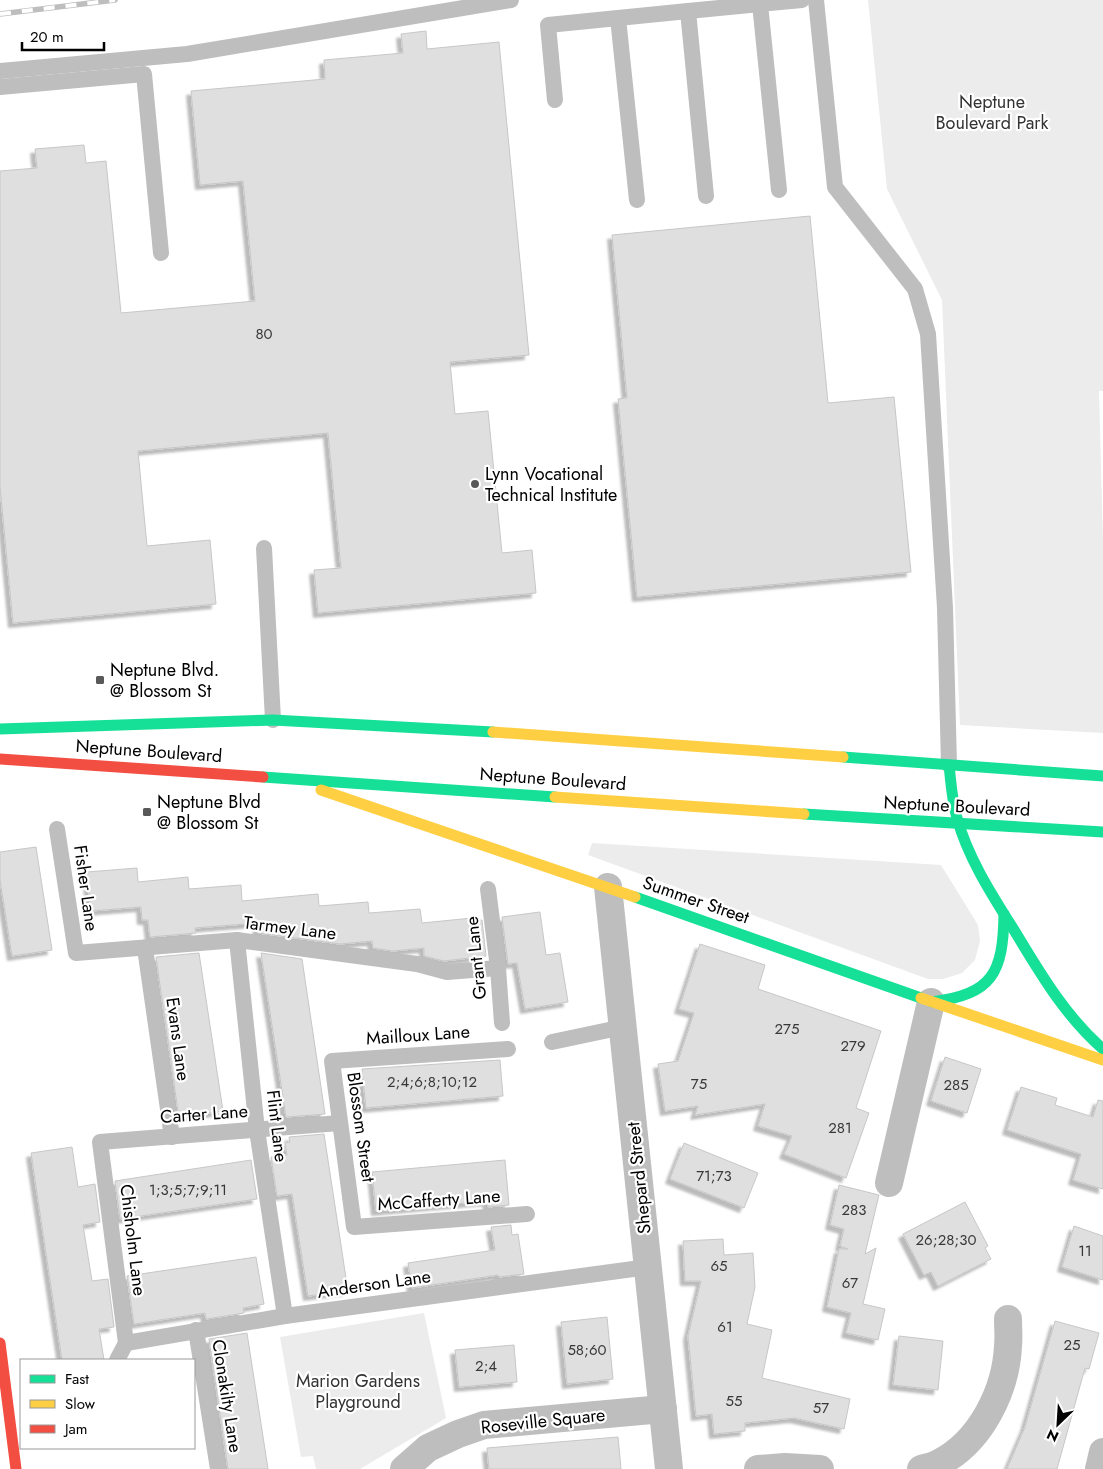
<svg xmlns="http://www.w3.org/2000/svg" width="1103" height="1469" viewBox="0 0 1103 1469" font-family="Jost,sans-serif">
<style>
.green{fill:#ececec}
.building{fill:#dfdfdf;stroke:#c7c7c7;filter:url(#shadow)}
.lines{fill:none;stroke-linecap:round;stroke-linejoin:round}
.lane{stroke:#bebebe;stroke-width:16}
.street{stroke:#bebebe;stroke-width:28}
.fast{stroke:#16e098;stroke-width:11}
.slow{stroke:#ffcf43;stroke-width:11}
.jam{stroke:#f24e42;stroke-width:11}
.rail-casing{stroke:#bebebe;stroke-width:5.5}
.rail{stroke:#fff;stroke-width:4;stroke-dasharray:11;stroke-linecap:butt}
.poi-dot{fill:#595959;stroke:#fff;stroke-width:2}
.labels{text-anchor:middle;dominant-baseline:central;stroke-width:4.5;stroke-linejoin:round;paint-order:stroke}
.number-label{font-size:15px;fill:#383838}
.park-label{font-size:18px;fill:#333;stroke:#fff}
.poi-label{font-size:18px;fill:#000;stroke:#fff;text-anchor:start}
.street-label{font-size:18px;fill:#000;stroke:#fff}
</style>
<defs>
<filter id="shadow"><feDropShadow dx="-4.5" dy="4.5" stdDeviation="1" flood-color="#0004"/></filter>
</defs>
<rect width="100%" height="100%" fill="#fff"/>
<g class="green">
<polygon points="868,0 1103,0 1103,391 1099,391 1103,542 1103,733 960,725 942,300 887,189"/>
<polygon points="592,843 941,865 978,925 980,941 975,960 962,973 943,979 928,979 588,855"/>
<polygon points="424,1313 446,1418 360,1469 316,1469 313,1456 301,1457 280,1337"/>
</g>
<g class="building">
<polygon points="426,31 427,49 499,42 529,355 450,362 455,414 488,411 502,553 532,550 536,593 318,613 314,570 341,568 328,433 138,451 147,546 210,540 216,604 13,623 0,487 0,171 37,168 35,149 84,145 86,163 106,161 121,313 255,301 243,181 200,185 191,91 325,79 324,60 403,53 401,34"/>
<polygon points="810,216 828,403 894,397 911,572 637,597 618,399 627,398 612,235"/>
<polygon points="36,847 52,950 12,956 0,880 0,852"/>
<polygon points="137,868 138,882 188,877 189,889 241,885 242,901 318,894 319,906 368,902 369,913 420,909 422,923 472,918 472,921 482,920 486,956 444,961 424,956 424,948 393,951 373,948 372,941 340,944 258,933 257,923 195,928 196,933 150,937 148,920 142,920 141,907 91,911 87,872"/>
<polygon points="540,912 546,955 560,953 568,1002 525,1009 517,963 508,964 502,917"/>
<polygon points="700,944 765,965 758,989 881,1031 856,1108 869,1113 846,1178 784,1154 792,1136 758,1126 765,1104 695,1115 698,1106 665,1111 658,1064 678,1061 694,1013 679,1009"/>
<polygon points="199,953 223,1111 179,1118 156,957"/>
<polygon points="261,953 302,959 325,1114 286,1117"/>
<polygon points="945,1057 981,1069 967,1113 931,1101"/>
<polygon points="500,1060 503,1096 366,1108 362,1069"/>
<polygon points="1021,1087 1057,1098 1055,1105 1093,1117 1098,1100 1103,1101 1103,1189 1073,1180 1081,1154 1007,1130"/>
<polygon points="324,1134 348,1291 308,1296 292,1194 277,1196 271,1157 287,1155 285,1143 290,1142 289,1137"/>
<polygon points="684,1143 758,1173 744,1208 670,1179"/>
<polygon points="72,1147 78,1187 95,1184 100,1222 83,1225 92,1281 108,1279 114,1327 99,1329 104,1360 62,1360 31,1153"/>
<polygon points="251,1160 257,1199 120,1219 115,1181"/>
<polygon points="505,1160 509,1205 488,1207 487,1201 376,1211 372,1172"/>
<polygon points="839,1185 879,1195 865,1254 876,1248 863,1304 885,1309 878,1340 846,1333 851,1313 827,1307 839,1249 848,1249 840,1246 844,1229 830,1225"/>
<polygon points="965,1202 988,1246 985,1248 991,1259 938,1286 931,1272 924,1275 903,1234"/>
<polygon points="511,1225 512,1235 518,1234 524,1274 499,1277 498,1275 412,1288 408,1263 495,1250 491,1227"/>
<polygon points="1074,1226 1103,1236 1103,1280 1062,1267"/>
<polygon points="723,1239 724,1255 753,1253 755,1287 747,1324 772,1330 762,1378 850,1399 844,1429 794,1418 745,1423 745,1431 714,1434 712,1414 696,1416 688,1336 701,1281 685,1281 683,1241"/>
<polygon points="256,1257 264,1304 243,1308 244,1313 206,1319 205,1313 134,1324 127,1276"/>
<polygon points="607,1317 613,1379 567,1384 561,1322"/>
<polygon points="1055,1321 1099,1333 1089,1369 1085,1368 1057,1469 1007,1469 1025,1427"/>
<polygon points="247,1333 268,1469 228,1469 209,1339"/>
<polygon points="899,1336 943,1341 938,1390 893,1385"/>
<polygon points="514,1345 517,1382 459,1387 455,1350"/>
<polygon points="618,1437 621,1469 489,1469 487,1448"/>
</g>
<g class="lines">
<g class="lane">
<polyline points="816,0 835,187 915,289 928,334 945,608 949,765"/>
<polyline points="0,71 187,54 511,0"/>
<polyline points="0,87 144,74 161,253"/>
<polyline points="555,100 548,25 618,18"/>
<polyline points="779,190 760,4 802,0"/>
<polyline points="706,196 688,11 760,4"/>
<polyline points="637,200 618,18 688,11"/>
<polyline points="264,548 273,720"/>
<polyline points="57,829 76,953 237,940 417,964 447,972 498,968"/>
<polyline points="488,889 498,968 502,1023"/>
<polyline points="237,940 257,1130 285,1316"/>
<polyline points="145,948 172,1137"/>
<polyline points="552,1042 623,1027"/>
<polyline points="508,1049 332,1061 354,1227 527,1214"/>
<polyline points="196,1330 218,1469"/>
<polyline points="126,1343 285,1316 648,1267"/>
<polyline points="126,1343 100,1142 340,1123"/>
<polyline points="117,1360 126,1343"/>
</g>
<g class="street">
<polyline points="608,887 669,1469"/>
<polyline points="889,1183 931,1002"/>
<polyline points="404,1469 428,1448 458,1434 484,1425 663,1409"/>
<polyline points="758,1469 785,1467 820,1469"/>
<path d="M921 1469C927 1467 934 1466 939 1463 981 1442 1006 1390 1008 1346 1009 1337 1008 1328 1008 1319"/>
<polyline points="1099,1469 1103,1452"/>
</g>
<g class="fast">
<polyline points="0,729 273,720 493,732"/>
<polyline points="843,757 1103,776"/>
<path d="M949 765C951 783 952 801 957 818 968 858 992 895 1014 930 1040 973 1065 1016 1103 1049"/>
<polyline points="263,777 555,797"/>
<polyline points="804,814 1103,832"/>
<polyline points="635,897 921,998"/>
<path d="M932 1002C993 994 1003 973 1004 914"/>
</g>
<g class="slow">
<polyline points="493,732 843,757"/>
<polyline points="321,790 635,897"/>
<polyline points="555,797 804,814"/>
<polyline points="921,998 1103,1060"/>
</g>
<g class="jam">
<polyline points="0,759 263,777"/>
<polyline points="0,1343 16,1469"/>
</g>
<g class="rail-casing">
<polyline id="rail" points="0,14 115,0"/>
</g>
<use href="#rail" class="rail"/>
</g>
<g class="poi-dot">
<circle cx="475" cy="484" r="5"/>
<rect x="95" y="675" width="10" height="10" rx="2.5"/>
<rect x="142" y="807" width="10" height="10" rx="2.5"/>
</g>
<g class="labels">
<g class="number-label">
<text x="264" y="334">80</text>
<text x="787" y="1029">275</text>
<text x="853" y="1046">279</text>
<text x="432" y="1082">2;4;6;8;10;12</text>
<text x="699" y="1084">75</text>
<text x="956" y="1085">285</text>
<text x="840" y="1128">281</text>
<text x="714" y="1176">71;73</text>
<text x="188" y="1190">1;3;5;7;9;11</text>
<text x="854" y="1210">283</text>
<text x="946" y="1240">26;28;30</text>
<text x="1085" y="1251">11</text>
<text x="719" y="1266">65</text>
<text x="850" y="1283">67</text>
<text x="725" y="1327">61</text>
<text x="1072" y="1345">25</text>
<text x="587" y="1350">58;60</text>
<text x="486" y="1366">2;4</text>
<text x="734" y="1401">55</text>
<text x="821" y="1408">57</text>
</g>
<g class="park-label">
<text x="992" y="102">Neptune<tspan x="992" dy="21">Boulevard Park</tspan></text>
<text x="358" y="1381">Marion Gardens<tspan x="358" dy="21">Playground</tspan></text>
</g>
<g class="poi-label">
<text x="485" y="474">Lynn Vocational<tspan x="485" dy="21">Technical Institute</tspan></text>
<text x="110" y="670">Neptune Blvd.<tspan x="110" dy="21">@ Blossom St</tspan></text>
<text x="157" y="802">Neptune Blvd<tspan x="157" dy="21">@ Blossom St</tspan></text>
</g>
<g class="street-label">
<text transform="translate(149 751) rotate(4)">Neptune Boulevard</text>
<text transform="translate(553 779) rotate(4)">Neptune Boulevard</text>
<text transform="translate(957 806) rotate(3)">Neptune Boulevard</text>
<text transform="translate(86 888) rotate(82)">Fisher Lane</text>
<text transform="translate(696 900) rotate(19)">Summer Street</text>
<text transform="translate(290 928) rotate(7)">Tarmey Lane</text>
<text transform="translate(476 958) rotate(-96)">Grant Lane</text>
<text transform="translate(418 1035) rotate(-4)">Mailloux Lane</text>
<text transform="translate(178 1039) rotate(82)">Evans Lane</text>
<text transform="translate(204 1114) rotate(-4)">Carter Lane</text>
<text transform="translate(277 1126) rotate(83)">Flint Lane</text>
<text transform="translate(361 1127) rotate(82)">Blossom Street</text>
<text transform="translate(639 1178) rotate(-96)">Shepard Street</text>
<text transform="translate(439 1200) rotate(-4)">McCafferty Lane</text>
<text transform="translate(133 1240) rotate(83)">Chisholm Lane</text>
<text transform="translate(374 1284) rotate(-8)">Anderson Lane</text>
<text transform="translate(227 1396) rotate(81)">Clonakilty Lane</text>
<text transform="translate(543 1421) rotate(-6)">Roseville Square</text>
</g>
</g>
<rect x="20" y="1359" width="175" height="90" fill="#ffffff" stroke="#999999"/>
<rect x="30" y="1375" width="25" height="8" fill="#16e098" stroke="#999999"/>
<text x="65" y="1384" font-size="15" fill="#000000">Fast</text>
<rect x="30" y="1400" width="25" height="8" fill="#ffcf43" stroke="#999999"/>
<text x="65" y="1409" font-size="15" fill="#000000">Slow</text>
<rect x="30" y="1425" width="25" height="8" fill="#f24e42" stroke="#999999"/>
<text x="65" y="1434" font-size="15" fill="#000000">Jam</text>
<g transform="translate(1058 1424) rotate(205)" stroke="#ffffff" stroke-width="4" paint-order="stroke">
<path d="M0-4L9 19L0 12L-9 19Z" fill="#000000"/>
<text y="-8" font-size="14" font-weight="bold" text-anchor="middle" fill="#000000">N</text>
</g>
<path d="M22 42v8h82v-8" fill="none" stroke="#000000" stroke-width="2.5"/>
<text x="30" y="42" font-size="15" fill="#000000" stroke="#ffffff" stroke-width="4" paint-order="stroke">20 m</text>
</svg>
